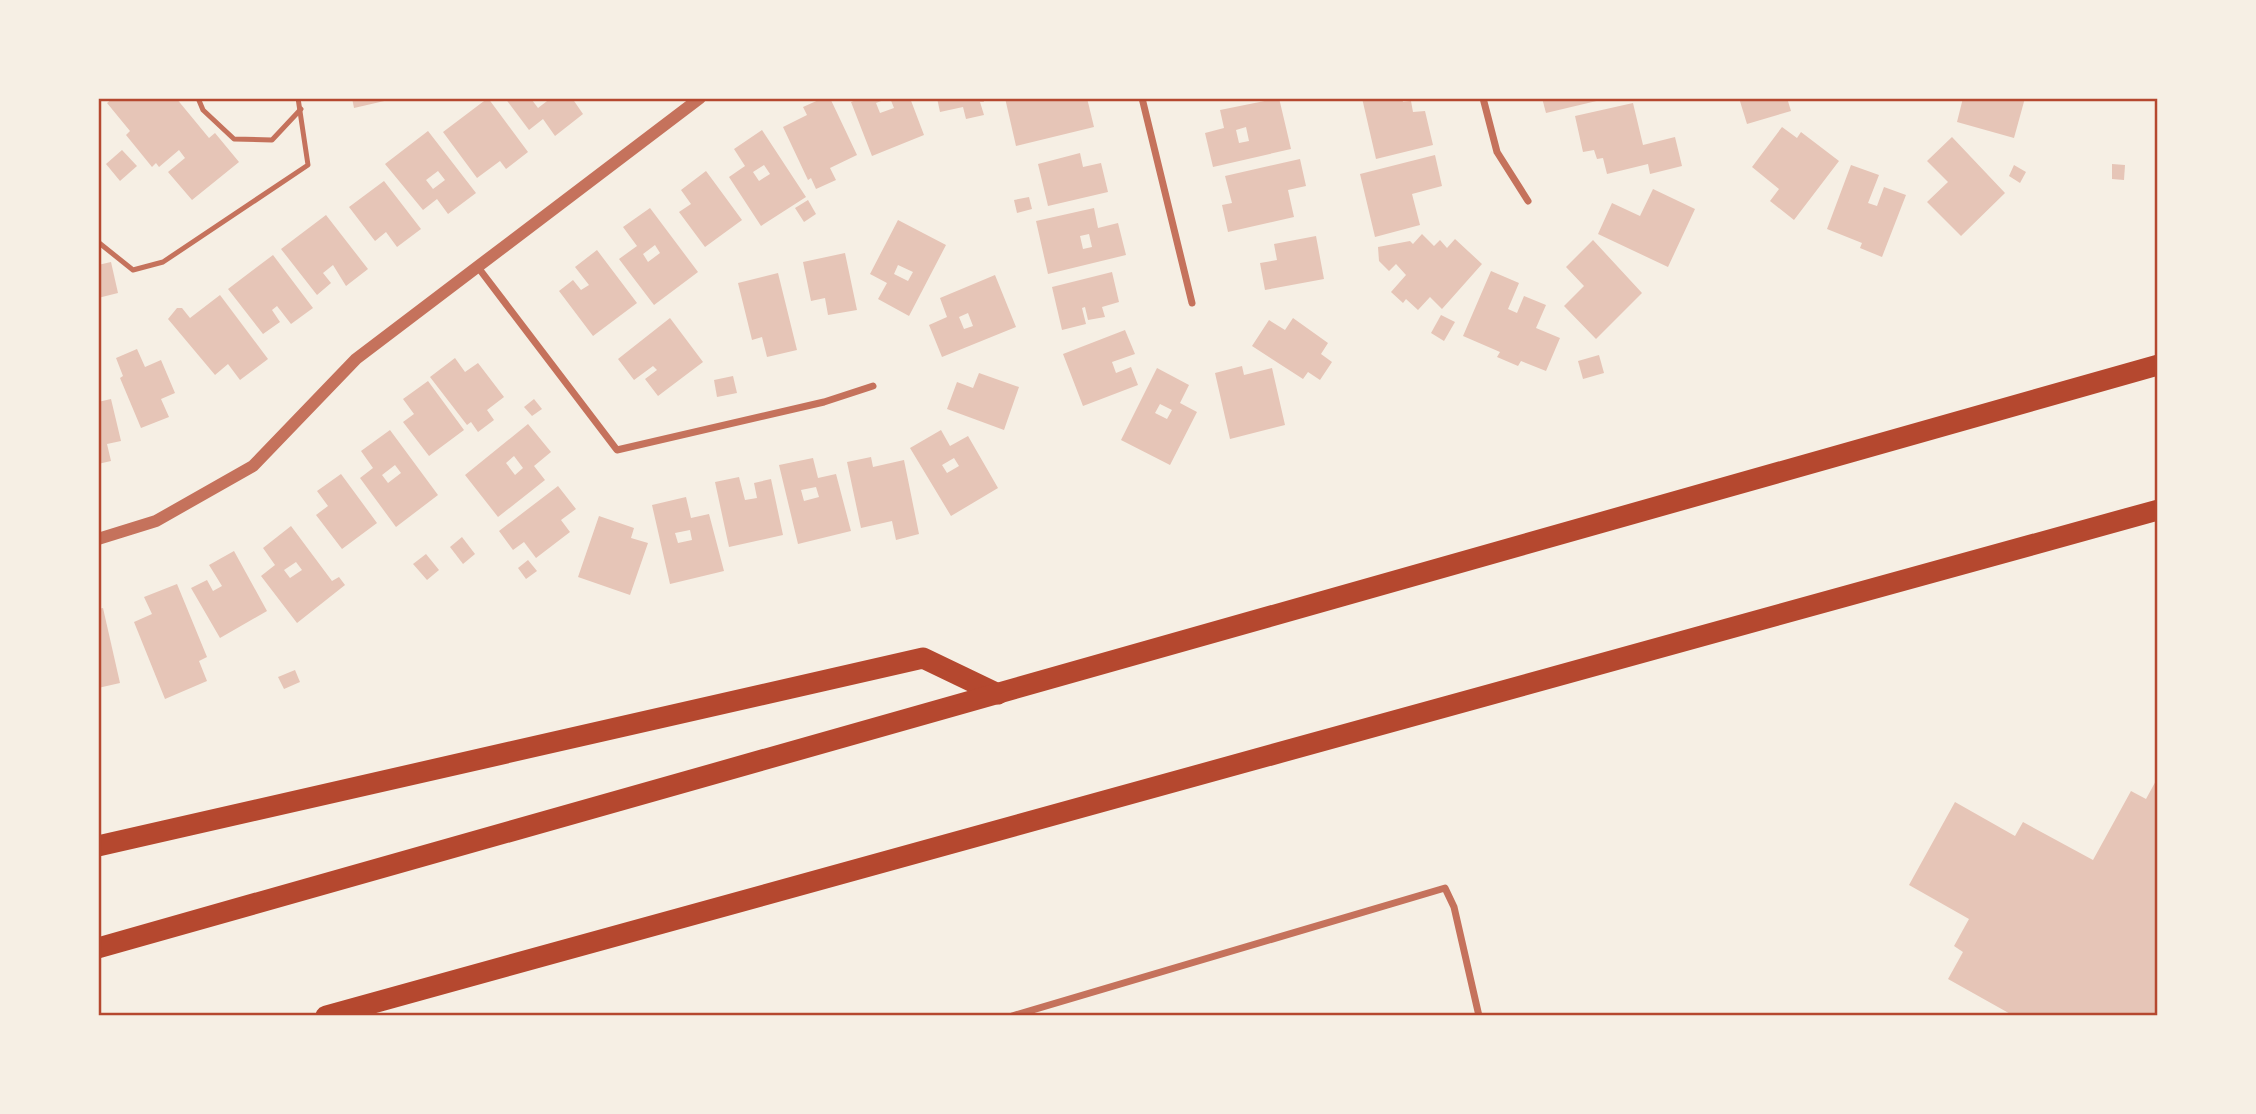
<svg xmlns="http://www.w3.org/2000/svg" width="2256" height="1114" viewBox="0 0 2256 1114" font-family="Barlow,sans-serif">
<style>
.building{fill:#e6c5b7;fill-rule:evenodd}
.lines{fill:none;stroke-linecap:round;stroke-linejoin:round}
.service{stroke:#c5725c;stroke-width:5}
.minor{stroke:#c5725c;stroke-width:7}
.tertiary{stroke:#c5725c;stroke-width:12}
.motorway{stroke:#b5482f;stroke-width:21}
.neatline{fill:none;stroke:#b5482f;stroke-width:2.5}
</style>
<rect width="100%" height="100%" fill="#f6efe4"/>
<g class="building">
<polygon points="113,98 176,98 209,138 215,133 239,162 192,200 168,172 185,158 179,150 159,167 156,163 152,167 126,135 130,131 107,103"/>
<polygon points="352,98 393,98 393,99 354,108"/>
<polygon points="488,98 528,152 506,169 500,161 477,178 443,132"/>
<polygon points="505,98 535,98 532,100 538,108 551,98 572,98 583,114 555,136 543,119 529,130"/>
<polygon points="823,98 830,98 857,155 830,168 836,180 816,189 811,178 808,180 783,127 807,115 803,107"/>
<polygon points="861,98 889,98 876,103 880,113 894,108 890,98 910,98 924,135 872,156 851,102"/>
<polygon points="937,98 983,98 984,102 980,102 984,115 966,119 963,107 940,112"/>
<polygon points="1005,98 1087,98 1094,127 1016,146"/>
<path d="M1279 98 1291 149 1213 167 1205 133 1224 128 1220 110ZM1246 127 1249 141 1239 143 1236 130Z"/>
<polygon points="1362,98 1402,98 1403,102 1411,101 1413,112 1425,111 1433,145 1376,159"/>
<polygon points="1542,98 1605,98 1605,99 1546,113"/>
<polygon points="1739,98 1787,98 1791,111 1747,124"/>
<polygon points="1963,98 2025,98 2014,138 1957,122"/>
<polygon points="1633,103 1643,145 1675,137 1682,166 1650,174 1648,164 1607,174 1603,158 1597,159 1594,150 1583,152 1575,116"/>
<polygon points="1782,127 1797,138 1801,132 1839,161 1794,220 1770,201 1779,189 1752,167"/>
<path d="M762 130 806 197 761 226 729 177 745 166 734 149ZM764 165 770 174 759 181 753 172Z"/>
<path d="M428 131 476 193 448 214 437 199 423 210 385 164ZM438 171 445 180 433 189 426 180Z"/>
<polygon points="1952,137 2005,193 1961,236 1927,202 1948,182 1927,161"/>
<polygon points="122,150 137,166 120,181 106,164"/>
<polygon points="1080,153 1083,167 1101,163 1108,192 1048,206 1038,164"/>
<polygon points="1435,155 1442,186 1412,194 1420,225 1375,237 1360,174"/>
<polygon points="1300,159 1306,186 1288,190 1294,217 1228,232 1222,205 1232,203 1225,176"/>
<polygon points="2112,164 2125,165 2124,180 2112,179"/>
<polygon points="1851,165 1879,175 1868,203 1877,206 1884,187 1906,195 1882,257 1860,248 1862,243 1827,229"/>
<polygon points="2014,165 2026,172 2020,183 2009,176"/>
<polygon points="706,171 742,220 705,247 679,212 691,204 681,190"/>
<polygon points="384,181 421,229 397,247 386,232 375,241 349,207"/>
<polygon points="1653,189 1695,209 1668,267 1598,234 1612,203 1640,216"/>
<polygon points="1029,197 1032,209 1017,213 1014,200"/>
<polygon points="808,200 816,214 804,222 795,208"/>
<path d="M650 208 698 272 654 305 619 259 637 246 623 227ZM655 245 660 253 648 262 643 254Z"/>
<path d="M1094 208 1098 228 1118 223 1126 255 1048 274 1036 221ZM1089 234 1092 247 1083 249 1080 236Z"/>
<polygon points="326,215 368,269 346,286 333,265 323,273 331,283 317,295 281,249"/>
<path d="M898 220 946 245 909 316 878 299 887 283 870 274ZM898 265 913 272 908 281 894 274Z"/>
<polygon points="1422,234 1434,246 1440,240 1447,248 1455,239 1482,264 1442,309 1430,297 1418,310 1406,299 1403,303 1391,292 1406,275 1396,264 1389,271 1379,261 1378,247 1410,241 1413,244"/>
<polygon points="1316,236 1324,279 1265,290 1260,263 1277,260 1274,244"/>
<polygon points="1593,240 1642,293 1596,339 1564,306 1584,286 1566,267"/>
<polygon points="597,250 637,303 593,336 559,291 573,280 581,290 589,285 575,267"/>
<polygon points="845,253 857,310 828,315 825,298 811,301 803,262"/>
<polygon points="273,255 313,308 291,324 277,306 272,310 280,322 263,334 228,289"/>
<polygon points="111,262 118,293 98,298 98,265"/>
<polygon points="1491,271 1519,283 1508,309 1517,313 1524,296 1546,305 1536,328 1560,338 1546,371 1521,361 1518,366 1497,357 1500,352 1463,336"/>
<polygon points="1112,272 1119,302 1102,307 1105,317 1088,320 1085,307 1082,308 1086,324 1062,330 1052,287"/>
<polygon points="778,273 797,350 767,357 762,337 752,340 738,283"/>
<path d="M995 275 1016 327 942 357 929 325 947 317 940 298ZM968 313 973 326 964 329 959 317Z"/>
<polygon points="220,295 268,359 240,380 228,364 215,375 168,319 177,308 182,308 190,318"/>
<polygon points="1441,315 1455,322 1444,341 1431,333"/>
<polygon points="670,318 703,362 658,396 645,379 657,370 653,366 634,380 618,359"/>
<polygon points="1293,318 1328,343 1321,354 1332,362 1320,380 1308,372 1303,379 1252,346 1269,320 1285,330"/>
<polygon points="1125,330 1135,354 1112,362 1116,373 1131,367 1138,385 1083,406 1063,354"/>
<polygon points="137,349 145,367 161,360 175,393 161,399 169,417 141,428 120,378 123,376 116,358"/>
<polygon points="1599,355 1604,373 1583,379 1578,361"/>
<polygon points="455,358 465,372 478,363 504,397 487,410 494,420 478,432 471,422 467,425 430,377"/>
<polygon points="1242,366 1244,375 1272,368 1285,425 1230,439 1215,373"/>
<path d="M1157 368 1189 385 1180 403 1197 412 1170 465 1121 440ZM1160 404 1172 410 1167 419 1155 413Z"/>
<polygon points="979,373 1019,387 1004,430 947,409 957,382 973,388"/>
<polygon points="733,376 737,393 717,397 714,380"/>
<polygon points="428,381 464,430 429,456 403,422 414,414 403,399"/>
<polygon points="111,399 121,441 107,444 111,461 98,464 98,402"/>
<polygon points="534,399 542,409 532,416 524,407"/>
<path d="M528 424 551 452 534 466 545 480 498 517 465 475ZM514 456 523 468 515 475 506 463Z"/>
<path d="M390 430 438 495 396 527 360 478 373 468 361 451ZM395 465 401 473 388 483 382 475Z"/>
<path d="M941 430 950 446 968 436 998 488 951 516 910 448ZM954 458 959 466 947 473 942 465Z"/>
<polygon points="871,457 873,467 904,460 919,534 896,540 892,521 861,528 847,462"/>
<path d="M813 458 818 478 836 474 851 531 798 544 779 465ZM816 487 819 497 804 501 801 490Z"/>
<polygon points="341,474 377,523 342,549 316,515 328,506 317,491"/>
<polygon points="739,477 745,500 757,498 754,483 771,479 783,535 729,547 715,482"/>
<polygon points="558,486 576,509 561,520 570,532 536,558 524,542 513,550 499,531"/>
<path d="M686 497 691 518 709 514 724 571 670 584 652 505ZM690 530 692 540 678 543 675 533Z"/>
<polygon points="599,516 634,528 631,538 648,543 630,595 578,577"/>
<path d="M291 526 332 581 339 577 345 585 297 623 261 576 275 565 263 548ZM296 562 302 570 290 578 284 570Z"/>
<polygon points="462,537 475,554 463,564 450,547"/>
<polygon points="234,551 267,611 220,638 191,588 207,580 213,591 222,586 209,565"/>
<polygon points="426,554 439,570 427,580 413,564"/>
<polygon points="528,560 537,571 526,579 518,568"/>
<polygon points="177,584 207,657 199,661 207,681 165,699 134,622 152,614 144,597"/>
<polygon points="103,608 120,683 98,688 98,609"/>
<polygon points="295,670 300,682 284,689 278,677"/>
<polygon points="2158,777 2158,1016 2014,1016 1948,979 1963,952 1954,946 1969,919 1909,885 1955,802 2015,836 2023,822 2093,860 2131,791 2146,799"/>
</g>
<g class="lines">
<g class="service">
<polyline points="198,98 203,110 234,139 272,140 301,109"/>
<polyline points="98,242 133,270 163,262 308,165 298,98"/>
</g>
<g class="minor">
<polyline points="1142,98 1192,303"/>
<polyline points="1483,98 1497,152 1528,201"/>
<polyline points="477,266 617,450 824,402 873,386"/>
<polyline points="1012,1016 1445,888 1454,907 1479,1016"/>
</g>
<polyline class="tertiary" points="98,539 156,521 253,466 356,359 700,98"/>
<g class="motorway">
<polyline points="98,846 923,658 998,694"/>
<polyline points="98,948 2158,365"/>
<polyline points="326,1016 2158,510"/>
</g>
</g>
<rect width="2256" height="1114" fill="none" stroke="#f6efe4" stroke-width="200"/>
<rect x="100" y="100" width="2056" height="914" class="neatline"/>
</svg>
